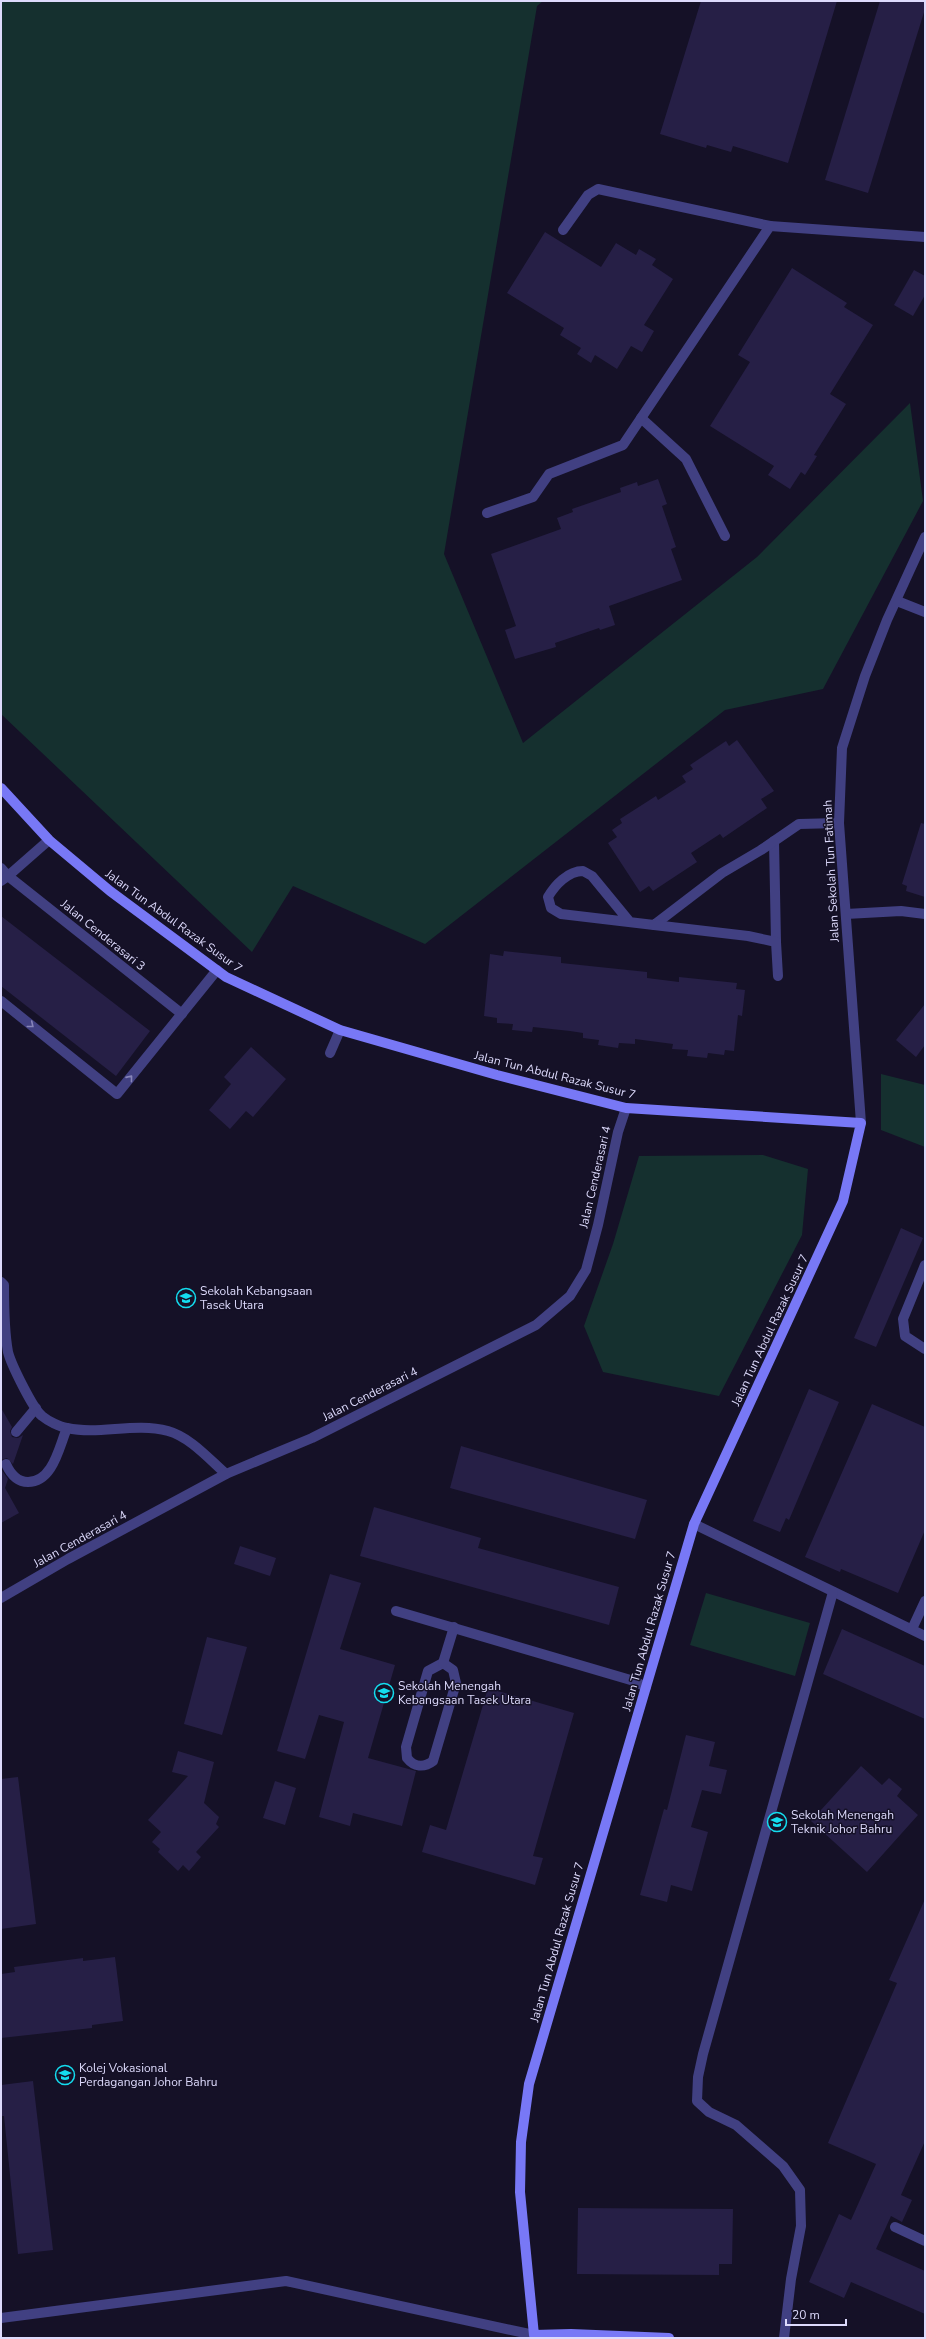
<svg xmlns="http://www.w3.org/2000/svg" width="926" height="2339" viewBox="0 0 926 2339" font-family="'Nunito Sans',sans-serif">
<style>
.green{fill:#15302f}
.building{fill:#261f46}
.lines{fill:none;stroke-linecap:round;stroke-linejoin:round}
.lane{stroke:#414082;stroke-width:10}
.street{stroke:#414082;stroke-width:10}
.secondary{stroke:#7878f6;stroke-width:10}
.oneway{stroke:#8785b9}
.labels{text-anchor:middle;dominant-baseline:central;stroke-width:3;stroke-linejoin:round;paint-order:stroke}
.street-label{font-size:12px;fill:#dddafc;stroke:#151127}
.poi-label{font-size:12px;fill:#dddafc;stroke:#151127;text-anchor:start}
</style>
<rect width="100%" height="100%" fill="#151127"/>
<g class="green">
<polygon points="1,1 543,1 537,6 444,554 523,743 757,557 910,403 923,501 823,689 725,710 425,944 293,886 252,952 1,714"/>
<polygon points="881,1074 925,1085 925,1147 881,1130"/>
<polygon points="763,1155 808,1169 802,1235 719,1396 603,1372 584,1326 613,1244 639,1156"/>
<polygon points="706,1593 810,1623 795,1676 690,1645"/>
</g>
<g class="building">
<polygon points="701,1 837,1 788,163 733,146 731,152 707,145 706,148 660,134"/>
<polygon points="880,1 925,1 925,9 868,193 825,180"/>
<polygon points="545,232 601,267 616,243 636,255 639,249 656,259 652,265 673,279 644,325 654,331 642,352 631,346 617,369 595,355 591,363 577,354 581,348 560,335 564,328 507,293"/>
<polygon points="792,268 847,303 844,307 873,325 830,394 846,404 814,455 817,456 805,475 801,472 790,489 768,475 774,466 710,426 750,362 738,355"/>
<polygon points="914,270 925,276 925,295 913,316 894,305"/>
<polygon points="658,479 667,504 662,506 676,547 671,549 682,580 609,606 615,625 600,630 599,628 555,643 556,647 515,659 505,630 516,626 491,554 561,529 557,518 573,512 572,509 621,492 620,488 637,482 638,486"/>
<polygon points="737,740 774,791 761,799 767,808 723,838 720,834 691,853 697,862 653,891 649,886 640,892 608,843 617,837 612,830 622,823 620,819 656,796 658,800 686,782 682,776 693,769 690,765 726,741 729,746"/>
<polygon points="921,823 925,824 925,897 906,891 907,886 902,884"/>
<polygon points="1,916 150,1031 116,1076 1,986"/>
<polygon points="504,951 561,957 561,963 647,972 647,978 679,982 679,977 737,983 736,989 745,990 742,1016 738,1015 734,1051 725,1050 724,1055 708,1053 707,1058 687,1056 688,1050 672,1049 673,1044 635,1039 635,1044 619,1043 618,1048 598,1045 599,1040 583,1038 583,1033 570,1031 533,1027 532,1032 512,1030 513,1024 497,1023 497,1018 484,1016 490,954 503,956"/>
<polygon points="925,1004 925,1045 916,1057 896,1040"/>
<polygon points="251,1047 286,1079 253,1117 246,1111 230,1129 209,1110 231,1084 224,1077"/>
<polygon points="901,1228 923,1238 876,1347 854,1338"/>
<polygon points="809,1389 839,1402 789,1520 786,1518 780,1532 753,1521"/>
<polygon points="872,1404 925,1427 925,1530 898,1593 841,1569 840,1572 805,1557"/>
<polygon points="1,1408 12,1427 10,1431 12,1437 18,1438 23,1435 13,1464 7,1458 1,1460"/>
<polygon points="461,1446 647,1500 635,1539 450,1488"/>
<polygon points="1,1469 8,1479 5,1488 19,1513 1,1523"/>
<polygon points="374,1507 481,1538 478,1548 619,1587 609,1625 360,1556"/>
<polygon points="240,1546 276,1558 270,1576 234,1564"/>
<polygon points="330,1574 361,1583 340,1649 395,1665 368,1758 416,1771 402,1826 353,1813 350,1826 319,1817 344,1722 319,1715 305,1759 277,1751"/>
<polygon points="842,1629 925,1666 925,1719 823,1674"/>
<polygon points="207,1637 247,1647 222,1735 184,1724"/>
<polygon points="488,1688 574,1713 533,1856 543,1858 535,1885 422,1852 430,1825 446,1830"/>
<polygon points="686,1735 715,1742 709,1766 727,1770 721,1794 702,1790 691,1827 708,1832 692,1891 671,1885 667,1902 640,1895 664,1809 667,1810"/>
<polygon points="178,1751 214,1762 204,1803 219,1817 216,1824 219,1827 196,1852 201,1857 189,1871 183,1865 178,1871 158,1852 160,1849 152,1842 161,1832 148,1820 188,1776 172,1772"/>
<polygon points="861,1766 882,1785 889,1778 902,1789 897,1796 918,1815 867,1872 811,1821"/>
<polygon points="18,1777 36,1924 1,1929 1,1779"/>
<polygon points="275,1781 296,1788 285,1825 263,1818"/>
<polygon points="925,1899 925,2141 901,2195 912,2200 902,2222 891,2216 876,2249 925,2271 925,2314 851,2282 844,2298 809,2282 839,2214 851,2220 876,2164 828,2143 897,1983 889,1980"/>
<polygon points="115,1957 123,2021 92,2025 92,2028 1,2038 1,1974 15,1972 14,1967 83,1958 83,1961"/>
<polygon points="33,2081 53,2250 18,2254 4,2116 1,2116 1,2085"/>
<polygon points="578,2208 733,2209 732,2264 719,2264 719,2275 577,2274"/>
</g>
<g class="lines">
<g class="lane">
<polyline points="563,230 588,195 598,189 770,226"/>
<polyline points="641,418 686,459 725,536"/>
<polyline points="897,601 925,612"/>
<polyline points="774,841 776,942"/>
<polyline points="1,868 8,876 49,840"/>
<polyline points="1,881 8,876 182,1014"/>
<polyline points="846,914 901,911 925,914"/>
<path d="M629 921 592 876 583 871C568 871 555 885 548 897L551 908 561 914 654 925 722 873 761 850 799 824 839 823"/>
<polyline points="654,925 748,936 776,942 778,976"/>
<polyline points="1,1001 117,1094 217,970"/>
<polyline points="330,1053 340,1030"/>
<polyline points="925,1265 903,1319 905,1336 925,1349"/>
<path d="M1 1282 4 1285C4 1307 4 1330 8 1352 11 1364 33 1409 42 1416 48 1421 60 1427 67 1428 100 1435 135 1422 168 1431 190 1437 209 1459 226 1474"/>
<polyline points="16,1432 36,1408"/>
<path d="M6 1464C10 1473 16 1482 28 1482 53 1482 59 1447 67 1428"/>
<polyline points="694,1524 925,1636"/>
<polyline points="396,1611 634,1681 646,1687"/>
<polyline points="912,1629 925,1601"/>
<path d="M443 1663 453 1670 456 1683 433 1761C424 1768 414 1767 407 1758L406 1747 428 1671Z"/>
<polyline points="443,1663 454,1627"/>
<polyline points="895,2227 925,2241"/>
<polyline points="1,2318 286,2281 534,2335"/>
<polyline points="784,2338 791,2279 801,2226 800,2190 783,2166 736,2125 709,2112 697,2101 698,2077 703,2054 833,1592"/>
</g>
<g class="street">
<polyline points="487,513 533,497 549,474 623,445 770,226 925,237"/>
<polyline points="861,1123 839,823 842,748 865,676 887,620 925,537"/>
<polyline points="1,1598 68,1559 226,1474 312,1438 536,1325 570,1296 586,1270 598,1225 618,1132 626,1108"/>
</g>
<polyline class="secondary" points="1,788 49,840 110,891 226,977 340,1030 497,1075 626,1108 861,1123 843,1201 694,1524 529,2084 521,2142 520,2192 534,2335 571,2334 669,2338"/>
</g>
<defs><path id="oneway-chevron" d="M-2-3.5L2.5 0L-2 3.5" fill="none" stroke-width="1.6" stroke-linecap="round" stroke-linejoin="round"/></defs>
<g class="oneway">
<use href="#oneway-chevron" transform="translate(31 1025) rotate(39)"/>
<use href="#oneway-chevron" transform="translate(130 1078) rotate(-51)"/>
</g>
<defs>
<g id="school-ring" transform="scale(1)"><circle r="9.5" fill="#151127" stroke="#14ddef" stroke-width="1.5"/><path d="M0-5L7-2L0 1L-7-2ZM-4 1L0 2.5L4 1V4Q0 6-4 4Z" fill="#14ddef"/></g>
<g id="university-ring" transform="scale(1)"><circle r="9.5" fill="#151127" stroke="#14ddef" stroke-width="1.5"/><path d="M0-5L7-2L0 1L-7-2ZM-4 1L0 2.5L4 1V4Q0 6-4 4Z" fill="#14ddef"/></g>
</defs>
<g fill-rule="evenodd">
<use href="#school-ring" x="186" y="1298"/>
<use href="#school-ring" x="384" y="1693"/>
<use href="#university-ring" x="777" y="1822"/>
<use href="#university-ring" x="65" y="2075"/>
</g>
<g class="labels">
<g class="street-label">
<text transform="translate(831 871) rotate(-93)">Jalan Sekolah Tun Fatimah</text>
<text transform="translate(174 921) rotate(36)">Jalan Tun Abdul Razak Susur 7</text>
<text transform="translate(103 935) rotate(39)">Jalan Cenderasari 3</text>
<text transform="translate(555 1075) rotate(14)">Jalan Tun Abdul Razak Susur 7</text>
<text transform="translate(595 1177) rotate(-77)">Jalan Cenderasari 4</text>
<text transform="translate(770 1330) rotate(-65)">Jalan Tun Abdul Razak Susur 7</text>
<text transform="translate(370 1394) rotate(-27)">Jalan Cenderasari 4</text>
<text transform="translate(80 1539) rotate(-29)">Jalan Cenderasari 4</text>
<text transform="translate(649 1631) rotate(-74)">Jalan Tun Abdul Razak Susur 7</text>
<text transform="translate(557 1942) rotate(-74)">Jalan Tun Abdul Razak Susur 7</text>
</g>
<g class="poi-label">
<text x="200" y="1291">Sekolah Kebangsaan<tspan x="200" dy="14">Tasek Utara</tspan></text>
<text x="398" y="1686">Sekolah Menengah<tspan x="398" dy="14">Kebangsaan Tasek Utara</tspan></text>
<text x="791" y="1815">Sekolah Menengah<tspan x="791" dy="14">Teknik Johor Bahru</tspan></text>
<text x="79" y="2068">Kolej Vokasional<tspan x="79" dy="14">Perdagangan Johor Bahru</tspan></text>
</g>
</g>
<rect width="926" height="2339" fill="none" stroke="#dddafc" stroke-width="4"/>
<path d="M786 2319v6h60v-6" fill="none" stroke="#dddafc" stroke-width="2"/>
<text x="792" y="2319" font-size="12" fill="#dddafc" stroke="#151127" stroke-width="3" paint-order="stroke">20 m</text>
</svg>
